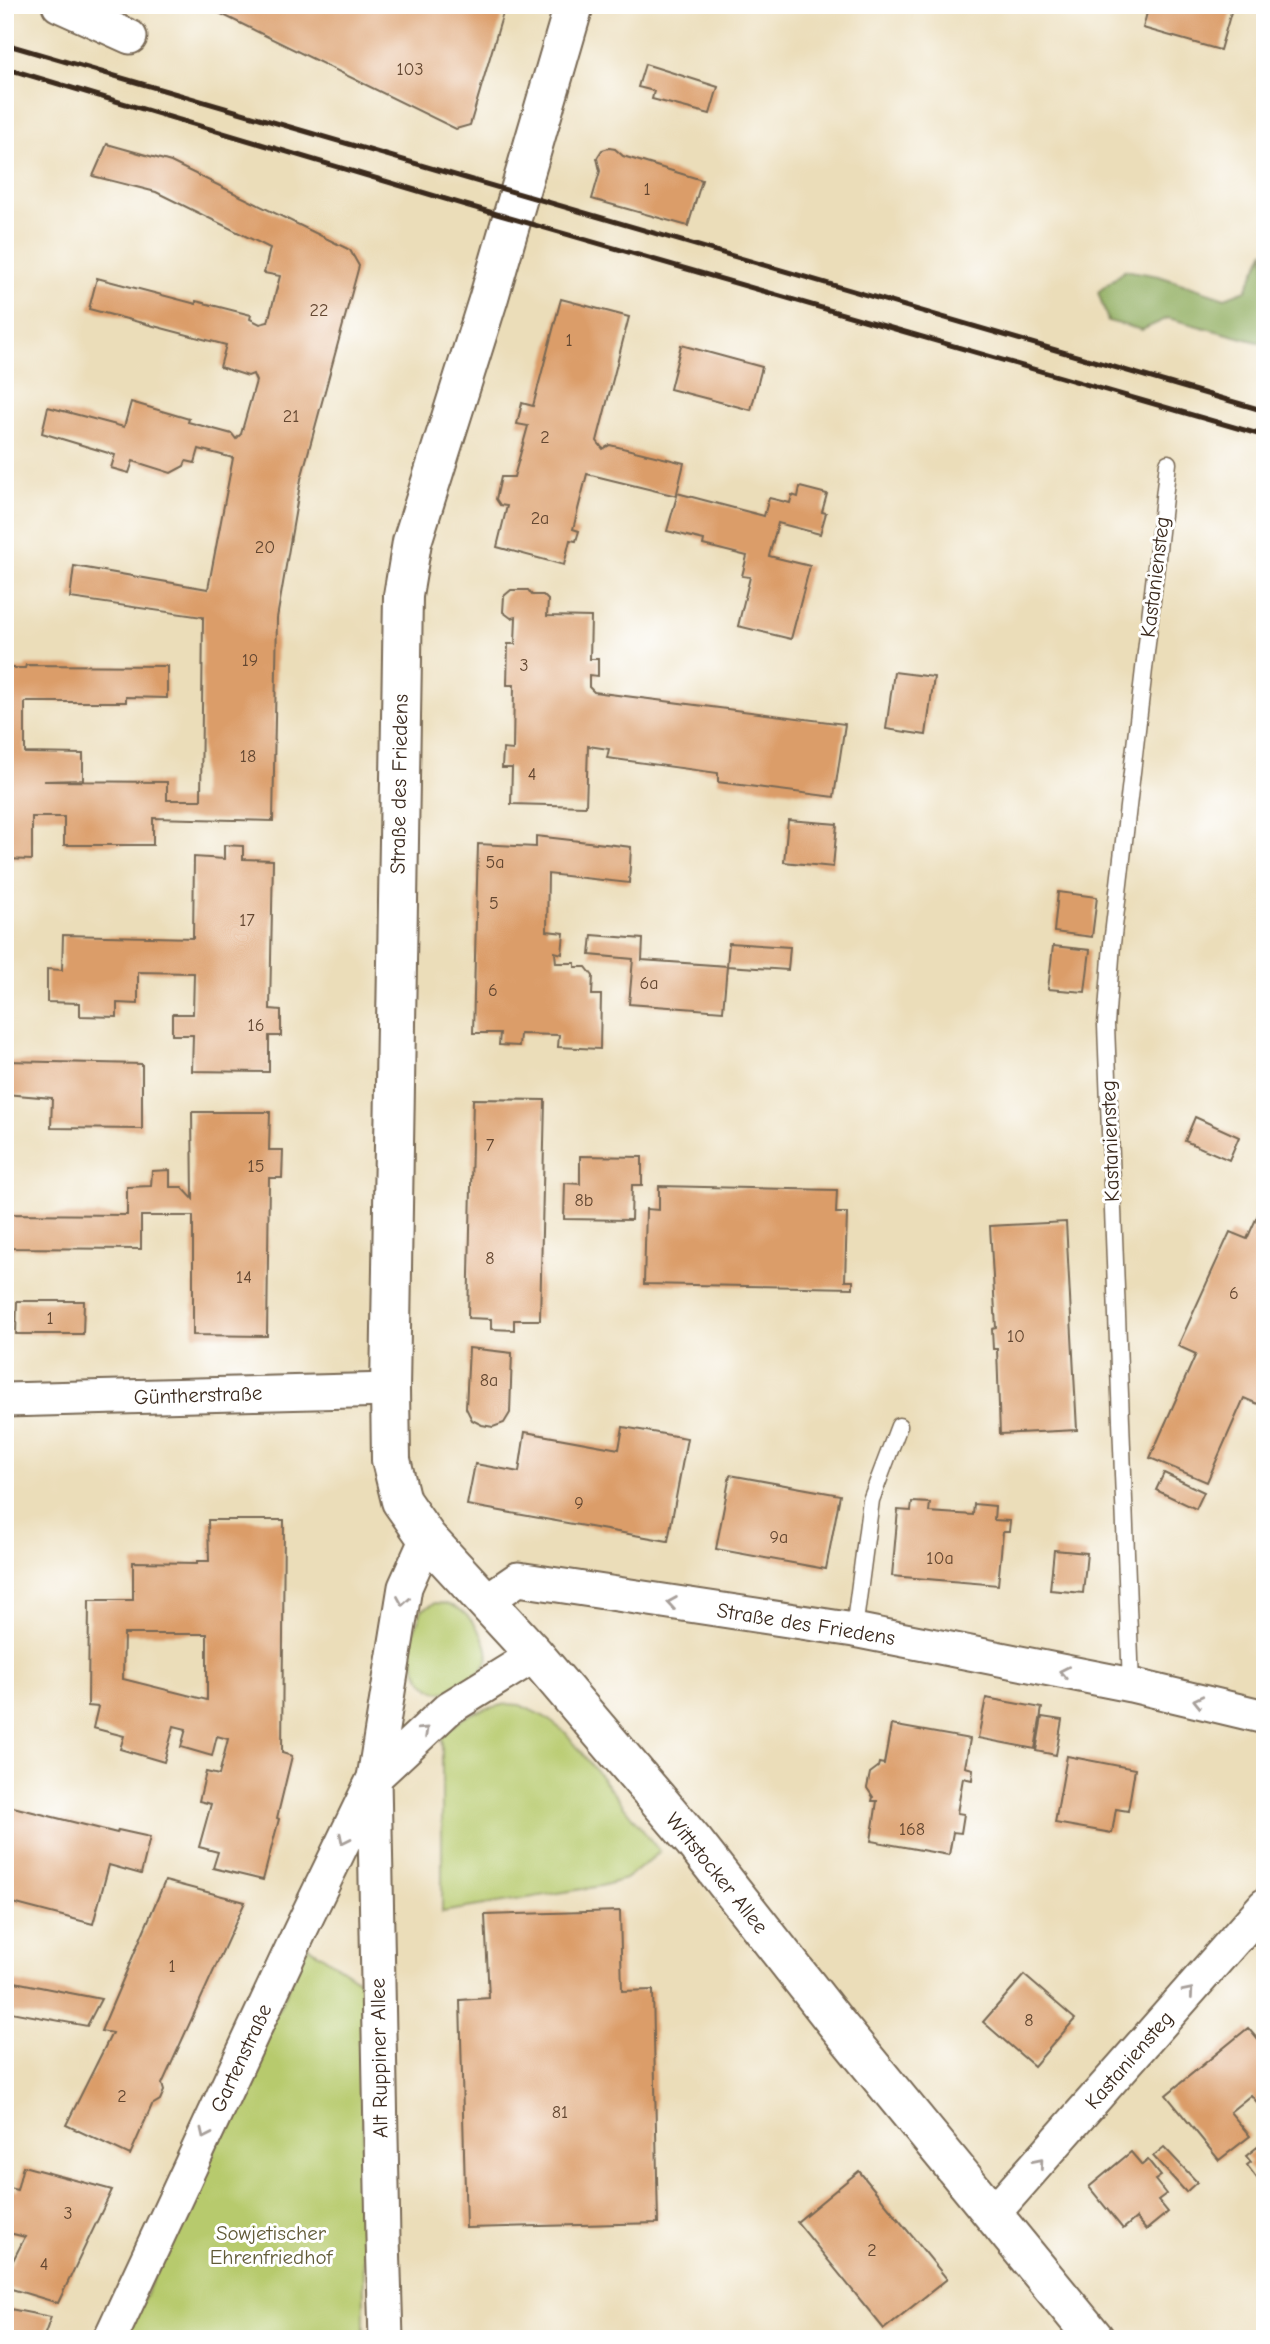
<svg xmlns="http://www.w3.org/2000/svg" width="1270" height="2344" viewBox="0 0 1270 2344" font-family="'Comic Neue',sans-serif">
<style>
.green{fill:#b7ca6d;stroke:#797a46;stroke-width:2}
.forest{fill:#91ae60;stroke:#666c3f;stroke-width:2}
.building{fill:#db9d69;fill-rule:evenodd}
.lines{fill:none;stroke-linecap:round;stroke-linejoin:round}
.lane-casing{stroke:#796954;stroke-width:19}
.street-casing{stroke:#796954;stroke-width:37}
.secondary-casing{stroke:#796954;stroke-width:42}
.lane{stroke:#fff;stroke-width:16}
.street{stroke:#fff;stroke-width:33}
.secondary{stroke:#fff;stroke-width:38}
.rail{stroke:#3b2a1e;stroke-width:5}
.oneway{stroke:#a79f9a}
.labels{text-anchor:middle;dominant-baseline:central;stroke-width:6;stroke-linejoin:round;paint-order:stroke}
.number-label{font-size:18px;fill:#634731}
.street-label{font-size:21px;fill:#3b2a1e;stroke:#fff}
.park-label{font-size:21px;fill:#605a36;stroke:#fff}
</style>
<rect width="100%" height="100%" fill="#fff"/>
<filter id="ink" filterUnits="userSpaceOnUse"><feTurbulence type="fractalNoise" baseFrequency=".0143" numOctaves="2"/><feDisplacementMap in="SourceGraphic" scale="14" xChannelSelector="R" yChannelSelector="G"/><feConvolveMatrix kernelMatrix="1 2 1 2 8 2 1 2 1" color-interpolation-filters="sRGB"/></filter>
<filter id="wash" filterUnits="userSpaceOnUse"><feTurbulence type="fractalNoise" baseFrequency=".00686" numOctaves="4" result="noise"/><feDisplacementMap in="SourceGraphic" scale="28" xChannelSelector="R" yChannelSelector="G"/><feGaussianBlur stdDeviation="1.57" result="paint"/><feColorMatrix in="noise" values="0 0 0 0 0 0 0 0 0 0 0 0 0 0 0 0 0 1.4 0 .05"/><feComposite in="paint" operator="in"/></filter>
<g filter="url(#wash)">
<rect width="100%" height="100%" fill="#ebddb9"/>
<g class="green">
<path d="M435 1603C454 1603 464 1610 475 1625 482 1634 490 1649 487 1661 484 1670 475 1675 468 1680 462 1683 455 1689 449 1691 423 1697 409 1661 412 1641 413 1631 419 1620 422 1610Z"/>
<path d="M507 1704 520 1705 545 1717 566 1733 660 1852 625 1879 601 1886 442 1912V1737C461 1714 478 1710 507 1704Z"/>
<polygon points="308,1946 363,1983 364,2339 125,2339"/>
</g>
<polygon class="forest" points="1265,250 1265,344 1168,318 1142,330 1108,321 1098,292 1125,270 1159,276 1225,298 1246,290"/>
<g id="blocks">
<g class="building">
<polygon points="203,5 477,5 503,13 470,125 456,129"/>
<polygon points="1149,5 1233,5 1220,50 1143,28"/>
<polygon points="645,64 718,87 710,114 652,99 654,91 638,87"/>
<polygon points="107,144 171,162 350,250 359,266 301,479 277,618 273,821 153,818 153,845 64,845 64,817 32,817 32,860 5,859 5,668 25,668 26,665 167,666 167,698 126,697 126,702 25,702 25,753 83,754 83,780 44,781 167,782 167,800 201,800 203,617 70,598 74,566 208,589 233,458 199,449 195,463 186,461 184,466 171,473 133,461 129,473 111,468 115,455 42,433 48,407 124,427 131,402 189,419 188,422 232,434 236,439 241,434 256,381 253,374 248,376 220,367 226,345 89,309 97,278 196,304 196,301 251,315 250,319 260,324 268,322 280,276 264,273 270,248 156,192 93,176"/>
<polygon points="609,148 615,149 623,156 702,180 688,226 592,199 600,171 597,158 602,150"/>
<polygon points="561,299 629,317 597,441 603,449 610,445 684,463 677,493 764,516 769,498 790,503 792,495 798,497 800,487 827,494 822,512 826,513 820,534 778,523 769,556 810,566 791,639 738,626 750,577 742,576 747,556 703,545 704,540 667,531 677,496 587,474 573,529 579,531 576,541 570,540 564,565 497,547 507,506 500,505 496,499 501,477 514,477 528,426 517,424 522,403 533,406"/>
<polygon points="681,345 762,367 751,410 670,389"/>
<polygon points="511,590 528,590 532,595 543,595 548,600 547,616 591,617 590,659 598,659 598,676 589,675 589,687 594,692 845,724 834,797 718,782 718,773 607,758 609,749 588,746 586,806 511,804 512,768 502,768 503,749 513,750 514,685 507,685 508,644 515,644 516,617 511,618 503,612 504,596"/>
<polygon points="894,672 934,677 926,735 886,729"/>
<polygon points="788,820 837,824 833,867 784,862"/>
<polygon points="536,836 631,847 629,883 548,874 547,931 564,933 562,954 555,952 556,963 575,963 575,967 586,967 593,976 592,995 601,995 600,1049 558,1047 559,1035 520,1034 519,1046 499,1045 500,1033 473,1033 478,844 536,847"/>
<polygon points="224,845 243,846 243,859 273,860 270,1009 281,1010 281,1036 269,1036 269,1072 192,1071 193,1035 172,1035 172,1014 193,1014 194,973 138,972 138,1004 117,1003 117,1017 80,1016 80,1003 47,1002 47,969 62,970 63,935 193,938 194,857 224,859"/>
<polygon points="1058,892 1097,897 1092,937 1054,932"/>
<polygon points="592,935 643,939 642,960 727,966 723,1011 629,1004 633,959 590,955"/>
<polygon points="729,943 790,947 788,970 727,966"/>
<polygon points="1053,946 1090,950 1085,992 1048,989"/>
<polygon points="5,1061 142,1064 142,1129 51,1128 52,1098 5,1094"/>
<polygon points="473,1099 545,1100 540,1320 514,1320 514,1330 491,1329 491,1319 468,1318"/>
<polygon points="192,1112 270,1112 269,1150 283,1150 282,1178 269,1178 267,1336 193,1335 193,1216 141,1216 141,1249 5,1248 5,1214 127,1215 127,1187 151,1186 152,1171 170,1170 170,1187 182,1187 193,1199"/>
<polygon points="1195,1117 1239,1137 1229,1160 1185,1141"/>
<polygon points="580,1156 642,1157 642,1185 632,1185 631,1220 564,1219 565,1183 580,1184"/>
<polygon points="659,1186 837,1190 836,1213 847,1213 845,1281 853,1281 853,1288 644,1284 646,1209 659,1210"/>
<polygon points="1265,1199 1265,1407 1244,1398 1207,1482 1150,1458 1196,1354 1178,1346 1230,1232 1247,1239"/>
<polygon points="1066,1222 1077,1430 1000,1434 997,1349 993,1349 992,1329 996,1328 990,1226"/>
<polygon points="17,1301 84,1301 83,1334 16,1334"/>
<polygon points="469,1348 512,1353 510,1413 504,1423 493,1427 482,1425 472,1420 466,1408"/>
<polygon points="623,1427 687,1438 668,1541 467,1505 475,1464 519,1472 525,1432 619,1449"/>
<polygon points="1164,1473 1204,1492 1196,1509 1156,1490"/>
<polygon points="730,1475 840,1495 826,1569 716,1549"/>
<polygon points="1265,1490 1265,1508 1258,1505"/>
<polygon points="912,1502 930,1503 929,1512 973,1515 974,1504 995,1506 994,1520 1010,1521 1009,1532 1003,1532 998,1585 892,1576 898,1510 911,1511"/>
<path d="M208 1520H284L282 1753 292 1756 277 1818 279 1819 263 1880 213 1868 218 1852 199 1847 211 1804 199 1801 206 1772 219 1775 228 1739 217 1736 212 1756 181 1747 186 1729 174 1726 164 1762 120 1749 124 1736 93 1728 98 1707 88 1706 89 1600H133V1562L197 1563V1561H209ZM124 1634H207V1700L123 1679Z"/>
<polygon points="1054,1550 1087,1553 1083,1593 1050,1590"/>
<polygon points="986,1698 1042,1708 1035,1749 978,1738"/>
<polygon points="1042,1717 1062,1720 1056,1755 1036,1751"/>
<polygon points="891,1725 970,1739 965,1767 973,1769 972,1780 963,1778 957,1813 964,1814 961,1833 953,1832 949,1855 871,1841 877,1801 872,1801 873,1797 867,1788 870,1773 878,1767 879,1763 884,1764"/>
<polygon points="1067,1756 1135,1769 1128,1811 1116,1809 1112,1833 1055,1823"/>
<polygon points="5,1805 117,1833 118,1830 150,1837 141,1874 109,1865 93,1924 5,1901"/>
<polygon points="165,1881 245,1902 162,2084 164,2091 160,2100 152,2105 130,2155 66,2125 112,2033 101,2031"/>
<polygon points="620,1911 622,1991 653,1990 658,2223 466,2228 460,2000 489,1998 485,1915"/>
<polygon points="1024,1975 1075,2019 1034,2066 983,2022"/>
<polygon points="5,1980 65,1992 101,1999 87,2026 5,2011"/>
<polygon points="1248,2028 1265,2048 1265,2112 1251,2095 1230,2112 1250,2136 1219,2160 1166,2095"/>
<polygon points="1265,2141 1265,2177 1259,2181 1247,2165 1251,2162 1246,2156"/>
<polygon points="1164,2147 1197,2182 1186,2192 1153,2156"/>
<polygon points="1131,2152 1142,2165 1148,2160 1161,2176 1155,2180 1166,2194 1158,2200 1168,2212 1146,2230 1136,2218 1123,2229 1089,2187"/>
<polygon points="23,2166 112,2190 58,2303 5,2287 5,2276 25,2237 5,2232 5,2187 17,2190"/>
<polygon points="859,2171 947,2279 884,2329 797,2222"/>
<polygon points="5,2308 51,2317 43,2339 5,2339"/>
</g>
</g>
</g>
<g filter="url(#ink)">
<use href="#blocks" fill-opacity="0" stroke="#796954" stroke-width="2"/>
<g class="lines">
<g class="lane-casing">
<g id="lane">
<polyline points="854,1630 871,1500 899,1426"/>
<polyline points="1131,1685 1106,1025 1112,944 1168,463"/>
</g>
</g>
<g class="street-casing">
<g id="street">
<polyline points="59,5 130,37"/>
<polyline points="5,1400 390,1390"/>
<polyline points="486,1601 518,1579 854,1630 1131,1685 1265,1717"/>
<polyline points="993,2214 1265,1905"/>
<polyline points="110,2339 300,1931 374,1778 449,1708 535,1655"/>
<polyline points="386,2339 383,2238 374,1778 405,1587 427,1538"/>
</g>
</g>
<g class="secondary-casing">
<polyline id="secondary" points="574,5 489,297 412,542 403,596 390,1390 391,1460 401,1501 427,1538 535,1655 694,1842 836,2023 1095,2339"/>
</g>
<use href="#lane" class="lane"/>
<use href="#street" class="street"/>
<use href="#secondary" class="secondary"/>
<g class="rail">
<polyline points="5,44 1265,411"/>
<polyline points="5,68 462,204 1265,436"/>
</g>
</g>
<defs><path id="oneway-chevron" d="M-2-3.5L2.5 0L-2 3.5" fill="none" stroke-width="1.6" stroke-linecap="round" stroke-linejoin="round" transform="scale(1.75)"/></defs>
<g class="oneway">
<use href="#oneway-chevron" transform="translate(403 1601) rotate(99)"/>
<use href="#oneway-chevron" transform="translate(672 1603) rotate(-171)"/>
<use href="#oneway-chevron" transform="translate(1064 1672) rotate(-169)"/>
<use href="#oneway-chevron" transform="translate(1198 1701) rotate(-167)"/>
<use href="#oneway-chevron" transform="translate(424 1731) rotate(-43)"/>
<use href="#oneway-chevron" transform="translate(344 1839) rotate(116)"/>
<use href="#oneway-chevron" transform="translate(1189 1992) rotate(-49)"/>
<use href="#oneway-chevron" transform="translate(205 2134) rotate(115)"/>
<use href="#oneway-chevron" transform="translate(1039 2163) rotate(-49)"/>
</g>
</g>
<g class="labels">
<g class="number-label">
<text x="410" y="69">103</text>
<text x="647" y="189">1</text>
<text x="319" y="310">22</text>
<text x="569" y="340">1</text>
<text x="291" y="416">21</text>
<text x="545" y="437">2</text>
<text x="540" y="518">2a</text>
<text x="265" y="547">20</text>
<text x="250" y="660">19</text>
<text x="524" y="665">3</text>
<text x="248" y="756">18</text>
<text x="532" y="774">4</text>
<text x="495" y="862">5a</text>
<text x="494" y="903">5</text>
<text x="247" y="920">17</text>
<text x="649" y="983">6a</text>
<text x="493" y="990">6</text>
<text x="256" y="1025">16</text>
<text x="490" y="1145">7</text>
<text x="256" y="1166">15</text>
<text x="584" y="1200">8b</text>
<text x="490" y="1258">8</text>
<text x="244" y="1277">14</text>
<text x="1234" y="1293">6</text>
<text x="50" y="1318">1</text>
<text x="1016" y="1336">10</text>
<text x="489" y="1380">8a</text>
<text x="579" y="1503">9</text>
<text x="779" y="1537">9a</text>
<text x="940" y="1558">10a</text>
<text x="912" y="1829">168</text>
<text x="172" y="1966">1</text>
<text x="1029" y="2020">8</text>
<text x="122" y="2096">2</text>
<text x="560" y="2112">81</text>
<text x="68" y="2213">3</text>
<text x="872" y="2250">2</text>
<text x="44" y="2264">4</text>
</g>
<g class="street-label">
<text transform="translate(1155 577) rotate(-83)">Kastaniensteg</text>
<text transform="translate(399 784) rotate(-89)">Straße des Friedens</text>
<text transform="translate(1110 1141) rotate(-92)">Kastaniensteg</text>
<text transform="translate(198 1395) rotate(-2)">Güntherstraße</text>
<text transform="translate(806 1624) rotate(9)">Straße des Friedens</text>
<text transform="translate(717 1873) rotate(51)">Wittstocker Allee</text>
<text transform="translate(241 2058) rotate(-65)">Gartenstraße</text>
<text transform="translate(379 2058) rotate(-91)">Alt Ruppiner Allee</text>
<text transform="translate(1129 2060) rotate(-49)">Kastaniensteg</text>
</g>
<g class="park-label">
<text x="271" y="2233">Sowjetischer<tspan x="271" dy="24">Ehrenfriedhof</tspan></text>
</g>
</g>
<rect width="1270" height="2344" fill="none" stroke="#fff" stroke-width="28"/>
</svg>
